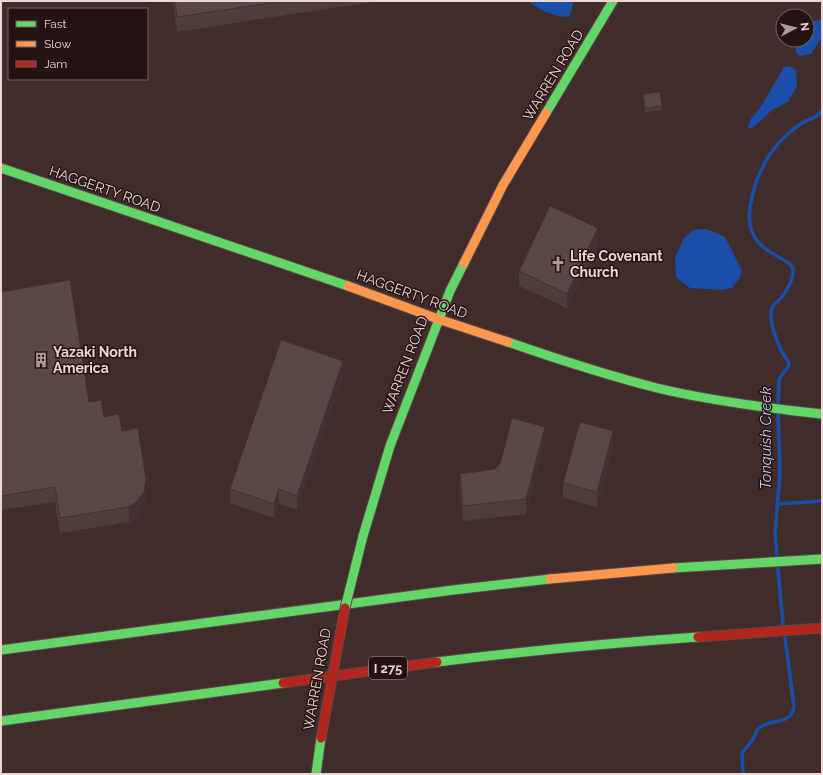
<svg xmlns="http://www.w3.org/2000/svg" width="823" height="775" viewBox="0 0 823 775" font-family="Raleway,sans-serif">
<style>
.water{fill:#194fa9}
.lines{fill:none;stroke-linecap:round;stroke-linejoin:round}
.stream{stroke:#194fa9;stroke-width:3.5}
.fast-casing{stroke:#5a4847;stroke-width:11}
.slow-casing{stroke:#5a4847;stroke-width:11}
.jam-casing{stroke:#5a4847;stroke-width:11}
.fast{stroke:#63d668;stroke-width:9}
.slow{stroke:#ff974d;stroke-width:9}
.jam{stroke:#b3261e;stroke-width:9}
.fast-bridge-casing{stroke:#5a4847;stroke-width:11;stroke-linecap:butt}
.jam-bridge-casing{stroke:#5a4847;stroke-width:11;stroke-linecap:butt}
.fast-bridge{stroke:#63d668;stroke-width:9}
.jam-bridge{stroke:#b3261e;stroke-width:9}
.wall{fill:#4d3e3c}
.shaded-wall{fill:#3f3231}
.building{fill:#5a4846;stroke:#3f3231}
.labels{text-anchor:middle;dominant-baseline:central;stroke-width:3;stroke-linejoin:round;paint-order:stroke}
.shield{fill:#241313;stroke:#b19a99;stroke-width:1}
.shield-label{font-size:13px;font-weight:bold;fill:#eed4d3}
.street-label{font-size:14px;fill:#eed4d3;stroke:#241313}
.poi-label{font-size:14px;font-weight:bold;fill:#eed4d3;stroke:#241313;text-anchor:start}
.water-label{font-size:15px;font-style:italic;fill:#c2d2ec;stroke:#241313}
</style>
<rect width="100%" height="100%" fill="#412c2c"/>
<g class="water">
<path d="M529 1H574L569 17C555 17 540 11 529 1Z"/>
<polygon points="822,19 822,37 811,54 799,56 795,51 799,40 807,40 808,23"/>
<polygon points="789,66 796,70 797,86 788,102 772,110 754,127 747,129 751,119 760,108 784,67"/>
<polygon points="706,229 725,237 742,271 740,277 732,288 722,290 690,288 676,277 675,258 684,238 694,230"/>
</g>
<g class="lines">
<g class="stream">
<path d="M778 405 779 379 788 367 789 363C787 358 783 355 781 350 776 340 770 323 771 312 771 305 777 303 781 298 786 292 794 279 793 270 792 255 743 255 750 208 755 173 772 143 802 123 809 119 818 118 822 110"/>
<polyline points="778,504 822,501"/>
<polyline points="777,554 775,533 780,474 778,413"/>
<polyline points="778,569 783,624"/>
<path d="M743 774 742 754C745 748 750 744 753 739 755 736 756 731 759 728 771 718 791 726 794 707L785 638"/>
</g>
<g class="fast-casing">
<g id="fast">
<polyline points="546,113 613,1"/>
<polyline points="1,168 348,286"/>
<path d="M508 342C557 359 606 375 657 388 711 401 767 408 822 414"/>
<polyline points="363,536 390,446 450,291 464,263"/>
<polyline points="673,568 822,559"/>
<polyline points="1,650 453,590 550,579"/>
<path d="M437 662C524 651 611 643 698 637"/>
<polyline points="1,721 283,683"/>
<polyline points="316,774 321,738"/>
</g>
</g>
<g class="slow-casing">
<g id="slow">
<polyline points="464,263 503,185 546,113"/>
<polyline points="348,286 438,319 508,342"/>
<polyline points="550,579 673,568"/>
</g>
</g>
<g class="jam-casing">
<g id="jam">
<polyline points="698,637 822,628"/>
<polyline points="283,683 437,662"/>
</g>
</g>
<use href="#fast" class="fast"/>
<use href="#slow" class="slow"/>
<use href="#jam" class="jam"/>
<g class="fast-bridge-casing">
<polyline id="fast-bridge" points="345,608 363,536"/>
</g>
<g class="jam-bridge-casing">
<polyline id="jam-bridge" points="321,738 345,608"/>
</g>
<use href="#fast-bridge" class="fast-bridge"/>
<use href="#jam-bridge" class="jam-bridge"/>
</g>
<g class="wall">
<polygon points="173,1 378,1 177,32"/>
<polygon points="643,94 662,106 662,110 645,112"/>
<polygon points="598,243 567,308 519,286 519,271"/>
<polygon points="1,292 89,402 104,417 122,431 146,494 144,506 137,516 129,522 60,533 55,502 1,510"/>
<polygon points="343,376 297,510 279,504 274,518 230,503 230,489"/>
<polygon points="545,442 526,514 463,521 460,488 460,474 495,469"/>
<polygon points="613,446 597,507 563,498 563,483"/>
</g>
<g class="shaded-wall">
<polygon points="598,228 598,243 567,308 567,294"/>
<polygon points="343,361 343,376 297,510 297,496"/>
<polygon points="545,427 545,442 526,514 526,499"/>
<polygon points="613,431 613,446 597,507 597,492"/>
<polygon points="146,479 146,494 144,506 137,516 129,522 129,507"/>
<polygon points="279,489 279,504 274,518 274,504"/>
</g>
<g class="building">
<polygon points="175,1 283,1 177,17"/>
<polygon points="660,92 662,106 645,108 643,94"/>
<polygon points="550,206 598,228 567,294 519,271"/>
<polygon points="70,280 89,402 101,400 104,417 119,414 122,431 138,428 146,479 144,492 137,501 129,507 60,518 55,487 1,496 1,292"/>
<polygon points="281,340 343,361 297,496 279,489 274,504 230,489"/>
<polygon points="512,418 545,427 526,499 463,506 460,474 495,469 500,464"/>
<polygon points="580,422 613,431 597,492 563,483"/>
</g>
<defs>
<g id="church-bare" transform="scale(1.2)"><path d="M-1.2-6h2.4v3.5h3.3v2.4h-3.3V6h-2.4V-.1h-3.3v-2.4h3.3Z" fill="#b19999" stroke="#241313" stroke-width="2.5" paint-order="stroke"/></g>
<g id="building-bare" transform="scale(1.2)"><path d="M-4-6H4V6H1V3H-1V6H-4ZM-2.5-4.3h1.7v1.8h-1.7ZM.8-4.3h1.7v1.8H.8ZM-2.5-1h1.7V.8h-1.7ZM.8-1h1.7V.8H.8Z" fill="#b19999" stroke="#241313" stroke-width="2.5" paint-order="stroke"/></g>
</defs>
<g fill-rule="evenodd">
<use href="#church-bare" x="558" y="264"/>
<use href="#building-bare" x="41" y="360"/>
</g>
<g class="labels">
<rect class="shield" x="369" y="657" width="38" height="22" rx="3"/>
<g class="shield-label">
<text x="388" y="668">I 275</text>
</g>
<g class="street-label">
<text transform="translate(553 75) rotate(-59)">WARREN ROAD</text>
<text transform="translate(105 189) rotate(19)">HAGGERTY ROAD</text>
<text transform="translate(412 294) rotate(20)">HAGGERTY ROAD</text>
<text transform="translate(405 365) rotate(-69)">WARREN ROAD</text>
<text transform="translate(317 679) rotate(-80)">WARREN ROAD</text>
</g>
<g class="poi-label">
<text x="570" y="256">Life Covenant<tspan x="570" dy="16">Church</tspan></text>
<text x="53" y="352">Yazaki North<tspan x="53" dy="16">America</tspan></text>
</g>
<g class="water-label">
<text transform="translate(766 438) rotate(-90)">Tonquish Creek</text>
</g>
</g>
<rect width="823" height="775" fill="none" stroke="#eed4d3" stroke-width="4"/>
<rect x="8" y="8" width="140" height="72" fill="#241313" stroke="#756060"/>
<rect x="16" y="21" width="20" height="6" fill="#63d668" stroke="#756060"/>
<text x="44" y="28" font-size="12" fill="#eed4d3">Fast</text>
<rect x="16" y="41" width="20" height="6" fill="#ff974d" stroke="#756060"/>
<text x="44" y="48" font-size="12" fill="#eed4d3">Slow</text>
<rect x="16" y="61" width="20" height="6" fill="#b3261e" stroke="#756060"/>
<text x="44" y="68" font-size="12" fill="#eed4d3">Jam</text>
<g transform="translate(795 28) rotate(83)"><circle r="19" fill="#241313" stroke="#756060"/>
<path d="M0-3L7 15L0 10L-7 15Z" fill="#b19999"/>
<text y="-6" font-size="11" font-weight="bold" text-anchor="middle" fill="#eed4d3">N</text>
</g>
</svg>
